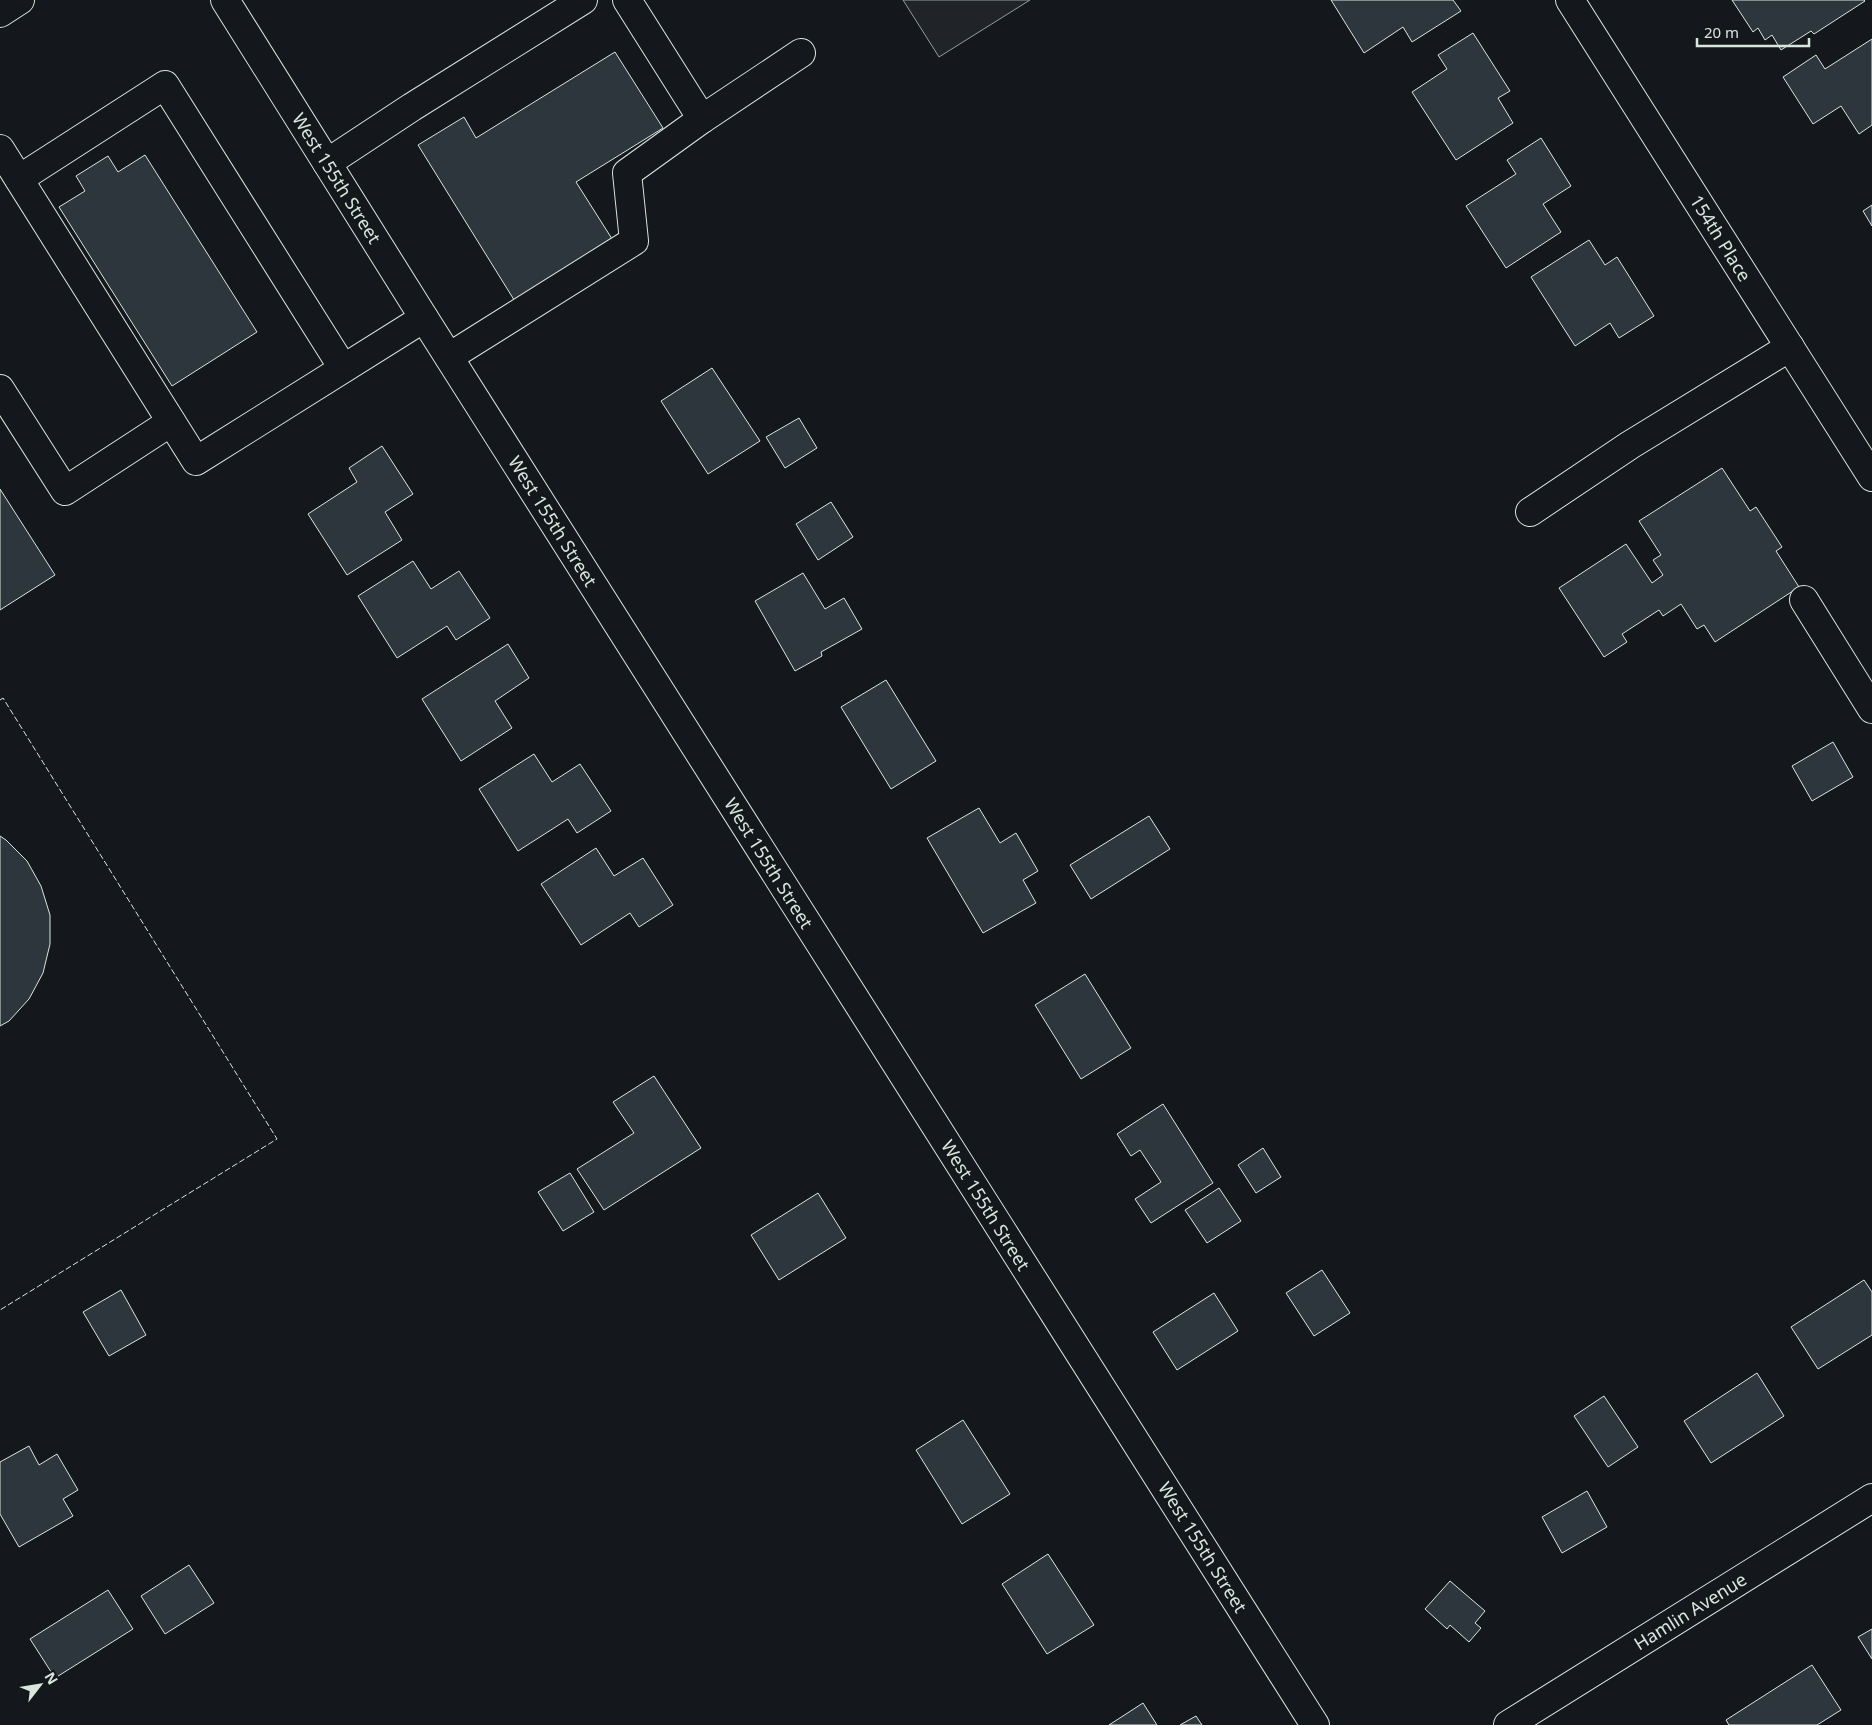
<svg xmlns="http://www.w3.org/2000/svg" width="1872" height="1725" viewBox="0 0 1872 1725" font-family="'Noto Sans',sans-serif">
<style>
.green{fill:#202428;stroke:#939e99}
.building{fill:#2c363c;stroke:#d8e6dc}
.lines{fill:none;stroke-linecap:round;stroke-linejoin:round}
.minor-casing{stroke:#d8e6dc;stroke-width:30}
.major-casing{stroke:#d8e6dc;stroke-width:30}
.minor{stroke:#14181c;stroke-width:28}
.major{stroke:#14181c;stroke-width:28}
.fence{stroke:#d8e6dc;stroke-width:1;stroke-dasharray:6 2.5;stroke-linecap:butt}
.labels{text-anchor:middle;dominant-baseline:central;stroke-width:4;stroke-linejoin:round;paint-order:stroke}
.street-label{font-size:18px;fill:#d8e6dc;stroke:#14181c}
</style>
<rect width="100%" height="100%" fill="#14181c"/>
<polygon class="green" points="903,0 1030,0 939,57"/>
<g class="building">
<polygon points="1331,0 1453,0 1461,11 1412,42 1403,27 1364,53"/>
<polygon points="1732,0 1864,0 1865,1 1814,34 1811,31 1781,50 1772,35 1765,40 1758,28 1753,32"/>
<polygon points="1473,33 1510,91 1498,98 1513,123 1456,160 1412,92 1447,69 1438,55"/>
<polygon points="1872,39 1872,125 1859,134 1841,106 1813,124 1783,77 1816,55 1825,69"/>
<polygon points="615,52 663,128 576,182 614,242 516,303 418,145 464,117 476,138"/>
<polygon points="1541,138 1571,186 1543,204 1561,232 1506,268 1466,206 1516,174 1507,160"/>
<polygon points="145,155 257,332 172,386 59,207 85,191 76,176 108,156 118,172"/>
<polygon points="1872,205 1872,226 1863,211"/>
<polygon points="1589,240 1605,265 1617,257 1654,316 1619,338 1610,323 1575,346 1531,277"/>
<polygon points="712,368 760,441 708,474 661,401"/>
<polygon points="799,418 817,448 785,468 766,437"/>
<polygon points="382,446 413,494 385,512 402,540 347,575 308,514 357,482 349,468"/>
<polygon points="1722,468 1750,511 1756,507 1782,547 1776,551 1799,587 1715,642 1704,625 1697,629 1681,604 1663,616 1659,610 1622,634 1627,642 1604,657 1559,588 1626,544 1652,583 1663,575 1653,560 1661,555 1639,521"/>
<polygon points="0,489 55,575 0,610"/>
<polygon points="831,502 853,537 818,560 796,524"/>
<polygon points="413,561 431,589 459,571 490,618 456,640 447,626 397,658 358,596"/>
<polygon points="803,573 825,609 844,598 862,629 821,652 822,656 795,671 755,601"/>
<polygon points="508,644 529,678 495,701 512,728 461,761 422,699"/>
<polygon points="886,680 936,761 891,789 841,707"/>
<polygon points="1833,742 1853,777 1812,801 1792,766"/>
<polygon points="534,754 552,782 580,764 611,811 577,833 568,819 518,851 479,789"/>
<polygon points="979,808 1000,843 1016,833 1038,871 1023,880 1036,903 983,933 927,838"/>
<polygon points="1149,816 1170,849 1091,899 1070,865"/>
<polygon points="0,836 6,840 27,861 41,886 50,915 50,944 43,973 29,999 9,1021 0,1026"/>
<polygon points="596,848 614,876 643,858 673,905 639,927 630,913 581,945 541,884"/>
<polygon points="1085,974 1131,1048 1081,1079 1035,1005"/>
<polygon points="654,1076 701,1148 604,1210 577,1169 634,1133 613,1102"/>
<polygon points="1163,1104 1213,1183 1151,1223 1135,1199 1161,1182 1140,1150 1131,1156 1117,1134"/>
<polygon points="1263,1148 1281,1177 1256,1193 1238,1165"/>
<polygon points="570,1173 594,1212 563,1231 538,1192"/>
<polygon points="1219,1188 1241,1221 1207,1243 1185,1210"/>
<polygon points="818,1193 846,1238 779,1280 751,1235"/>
<polygon points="1322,1270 1350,1313 1314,1336 1286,1293"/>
<polygon points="1864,1280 1872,1292 1872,1335 1818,1369 1791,1327"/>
<polygon points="121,1290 146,1335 109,1356 83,1312"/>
<polygon points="1214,1293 1238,1331 1177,1370 1153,1332"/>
<polygon points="1757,1373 1784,1416 1711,1463 1684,1421"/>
<polygon points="1604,1396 1638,1447 1608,1467 1574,1416"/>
<polygon points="963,1420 1010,1494 962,1524 916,1450"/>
<polygon points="29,1446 39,1465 57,1454 78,1490 63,1499 73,1516 19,1547 0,1514 0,1462"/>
<polygon points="1587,1491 1607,1527 1562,1553 1542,1517"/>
<polygon points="1048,1554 1094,1625 1047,1654 1002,1584"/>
<polygon points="189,1565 214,1603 165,1634 141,1596"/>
<polygon points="1450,1581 1485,1611 1475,1623 1481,1628 1469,1642 1450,1625 1447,1629 1425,1609"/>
<polygon points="108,1590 133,1629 55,1678 30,1639"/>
<polygon points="1872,1629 1872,1659 1858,1637"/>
<polygon points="1812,1665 1841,1710 1817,1725 1729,1725 1726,1720"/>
<polygon points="1143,1703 1157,1725 1109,1725"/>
<polygon points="1196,1716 1202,1725 1180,1725"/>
</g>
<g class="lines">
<g class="minor-casing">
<g id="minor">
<polyline points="225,0 424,318 1315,1725"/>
<polyline points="1570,0 1872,477"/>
<polyline points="702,119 801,53"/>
<polyline points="0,149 196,461 424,318"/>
<polyline points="327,163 412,107 583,0"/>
<polyline points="19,179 165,85 343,368"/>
<polyline points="449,357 634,241 627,173 702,119 627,0"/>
<polyline points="0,389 65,491 171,422"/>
<polyline points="1530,512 1630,445 1790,347"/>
<polyline points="1804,600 1872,709"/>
<polyline points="1508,1725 1872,1498"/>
</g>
</g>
<g class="major-casing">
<polyline id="major" points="0,13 20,0"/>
</g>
<use href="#minor" class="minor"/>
<use href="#major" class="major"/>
<polyline class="fence" points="0,700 3,698 277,1139 0,1310"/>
</g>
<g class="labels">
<g class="street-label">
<text transform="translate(337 178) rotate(58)">West 155th Street</text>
<text transform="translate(1721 238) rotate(58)">154th Place</text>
<text transform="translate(553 521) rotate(58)">West 155th Street</text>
<text transform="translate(769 863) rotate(58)">West 155th Street</text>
<text transform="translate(986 1205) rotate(58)">West 155th Street</text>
<text transform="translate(1203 1547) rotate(58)">West 155th Street</text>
<text transform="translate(1690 1611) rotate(-32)">Hamlin Avenue</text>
</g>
</g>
<g transform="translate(40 1685) rotate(59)" stroke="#14181c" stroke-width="4" paint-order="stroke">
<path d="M0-4L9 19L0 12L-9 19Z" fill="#d8e6dc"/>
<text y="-8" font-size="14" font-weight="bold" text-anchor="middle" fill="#d8e6dc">N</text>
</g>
<path d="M1697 38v8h112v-8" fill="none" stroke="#d8e6dc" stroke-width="2.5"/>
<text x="1704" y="38" font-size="15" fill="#d8e6dc" stroke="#14181c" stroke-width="4" paint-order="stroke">20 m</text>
</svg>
